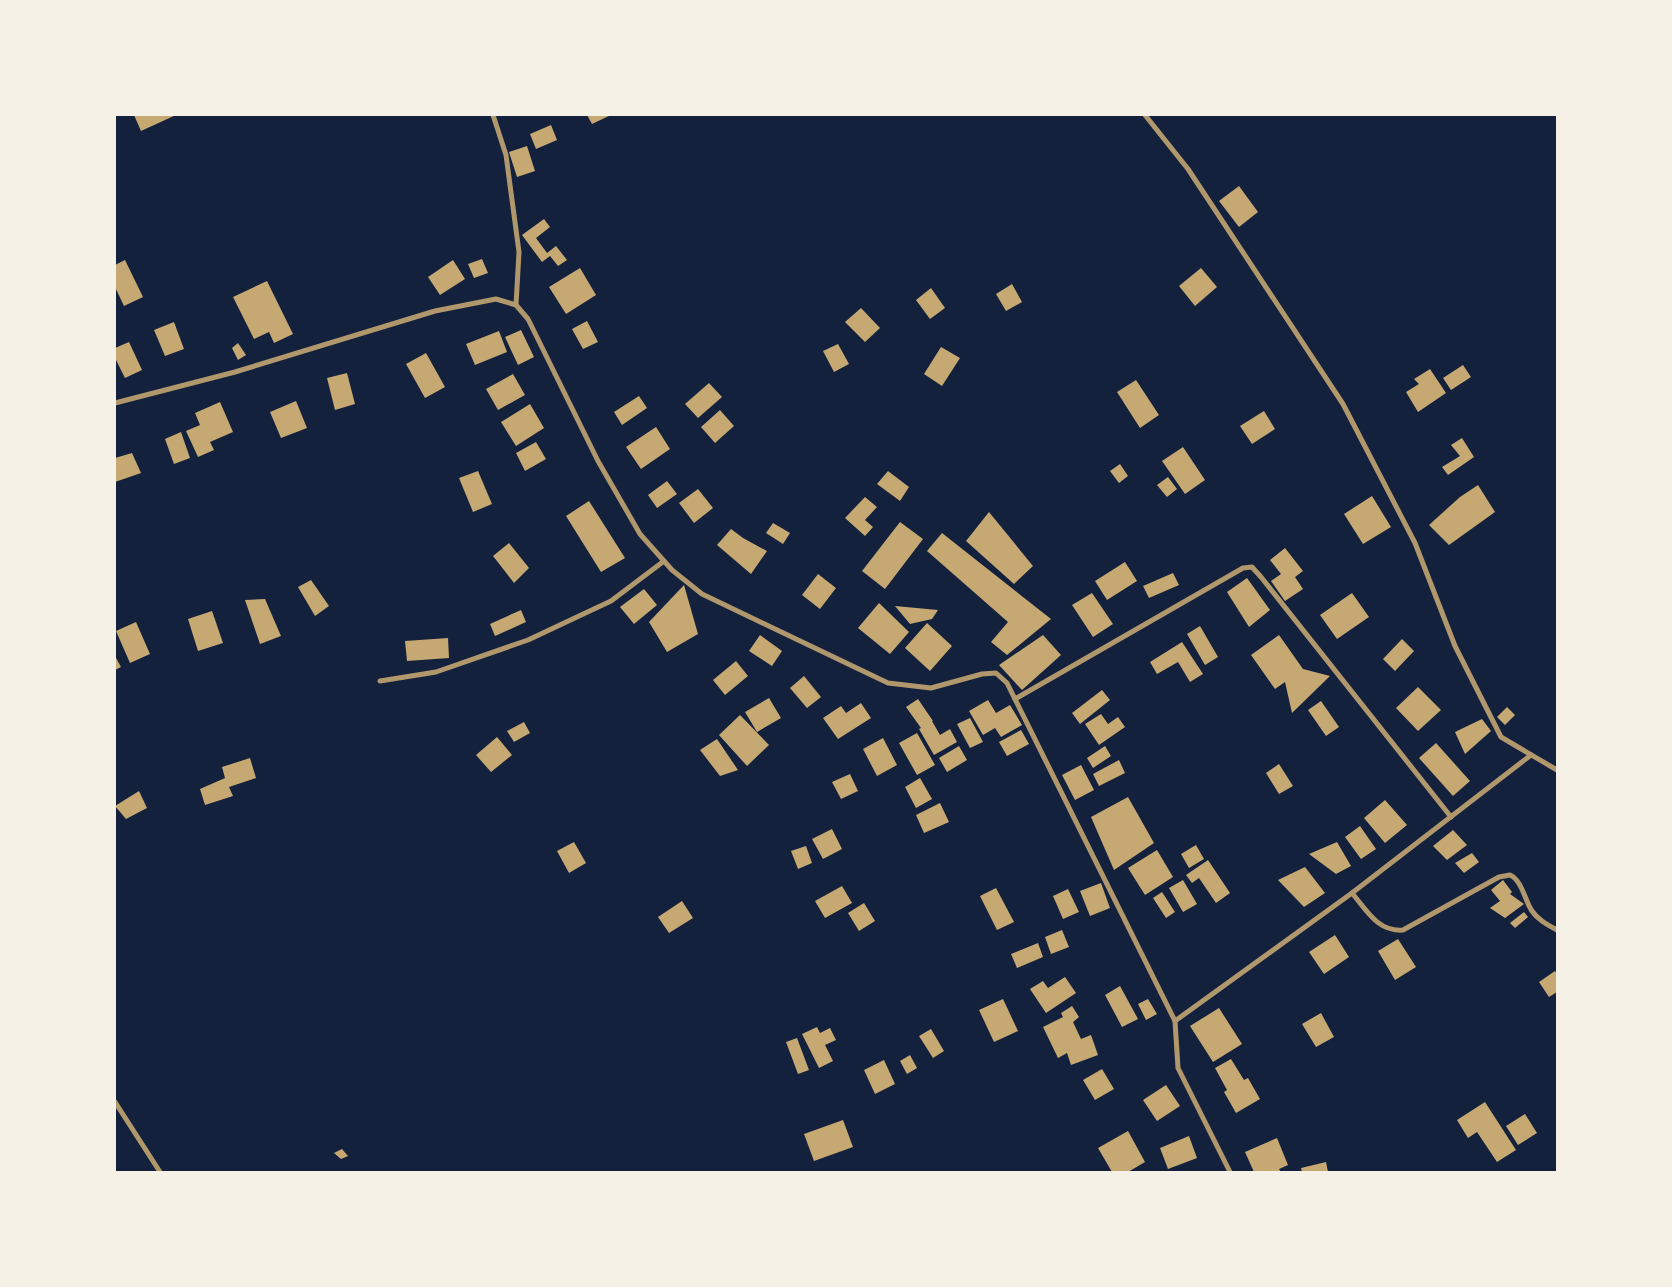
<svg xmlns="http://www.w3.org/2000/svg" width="1672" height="1287" viewBox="0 0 1672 1287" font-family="'PT Sans',sans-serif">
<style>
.building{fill:#c6a872}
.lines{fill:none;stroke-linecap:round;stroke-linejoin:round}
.minor{stroke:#b1986c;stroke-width:5}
</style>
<rect width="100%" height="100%" fill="#14213d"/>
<g class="building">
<polygon points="134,115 176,115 141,131"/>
<polygon points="587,115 611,115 592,124"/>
<polygon points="551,125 557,140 536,149 530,134"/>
<polygon points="527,146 535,171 517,177 509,152"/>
<polygon points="1239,186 1258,212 1239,227 1219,201"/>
<polygon points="544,219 550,227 536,238 547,253 556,246 567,260 558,266 550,256 542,262 522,235"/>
<polygon points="482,259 488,273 474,278 468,264"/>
<polygon points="125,260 143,297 124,306 115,287 115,265"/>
<polygon points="453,260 465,279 440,295 428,277"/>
<polygon points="580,268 596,295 566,314 549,287"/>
<polygon points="1201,268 1217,287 1195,306 1179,286"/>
<polygon points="267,281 293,334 274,343 269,332 254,339 233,297"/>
<polygon points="1012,284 1022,302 1006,311 996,294"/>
<polygon points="931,288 945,308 930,319 916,300"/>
<polygon points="861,308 880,328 865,342 845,322"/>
<polygon points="587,321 598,342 583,349 572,329"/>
<polygon points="174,322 184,349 165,356 154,330"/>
<polygon points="521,330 534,357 518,365 505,337"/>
<polygon points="499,331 507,352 475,365 466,344"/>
<polygon points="129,342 142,370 125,378 115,358 115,348"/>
<polygon points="238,343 246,355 238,360 232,348"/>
<polygon points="838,344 849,364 834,372 823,351"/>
<polygon points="941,347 960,358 942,386 924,374"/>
<polygon points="426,353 445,387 425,398 406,364"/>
<polygon points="1463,365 1471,377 1451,390 1443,378"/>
<polygon points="1430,369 1446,393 1418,412 1406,392 1419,384 1414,379"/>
<polygon points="347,373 355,404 335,410 327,378"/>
<polygon points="513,374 525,395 498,410 486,389"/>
<polygon points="1136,380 1159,415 1140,428 1117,392"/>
<polygon points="709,383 722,397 698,418 685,404"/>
<polygon points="639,396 647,408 622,425 614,412"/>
<polygon points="296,401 307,428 281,438 270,412"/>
<polygon points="220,402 233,432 210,442 214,450 198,457 186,431 200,425 195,413"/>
<polygon points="530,404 544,428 516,446 501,422"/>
<polygon points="720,410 734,426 715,443 701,427"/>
<polygon points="1264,411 1275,429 1252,444 1240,426"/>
<polygon points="656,427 670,449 641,469 626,447"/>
<polygon points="181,432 190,458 174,464 165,439"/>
<polygon points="1462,438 1474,457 1448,475 1442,467 1460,456 1451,445"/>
<polygon points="536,442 546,459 525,471 516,453"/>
<polygon points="1183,447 1205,480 1185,494 1162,461"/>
<polygon points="132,453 141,473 115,482 115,458"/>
<polygon points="1120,464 1128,476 1119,483 1110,471"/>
<polygon points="478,471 492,504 473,512 459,478"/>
<polygon points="888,471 909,487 900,501 877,484"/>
<polygon points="1168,477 1177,489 1167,497 1157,485"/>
<polygon points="667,481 677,494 657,508 648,495"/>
<polygon points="1478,485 1495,512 1449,545 1429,525 1460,497"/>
<polygon points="698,489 713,508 694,523 679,503"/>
<polygon points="1372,496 1391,527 1363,544 1344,514"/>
<polygon points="865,497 877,507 865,520 873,527 865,536 845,518"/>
<polygon points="589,501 625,558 601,572 566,516"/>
<polygon points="989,512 1033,566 1014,584 966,541"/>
<polygon points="900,522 923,539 885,589 862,571"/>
<polygon points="773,523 790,533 783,544 766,533"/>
<polygon points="731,529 743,538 767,551 751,574 717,545"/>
<polygon points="942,533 1051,619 1007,655 991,642 1008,622 927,551"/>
<polygon points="509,543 529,568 514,583 493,556"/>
<polygon points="1285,548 1303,571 1295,577 1303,589 1285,601 1271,581 1281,574 1270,560"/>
<polygon points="1125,562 1137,581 1107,600 1095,581"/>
<polygon points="1173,573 1179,585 1149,598 1143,586"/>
<polygon points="818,574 836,588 820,609 802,595"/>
<polygon points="1247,578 1270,610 1249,627 1227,592"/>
<polygon points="311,580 329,606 315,616 298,587"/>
<polygon points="684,585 698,634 667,652 649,622"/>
<polygon points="644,589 657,605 634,624 620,607"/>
<polygon points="1092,593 1113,624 1093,637 1072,605"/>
<polygon points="1352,593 1369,617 1337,639 1320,615"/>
<polygon points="265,599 281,636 260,644 245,600"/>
<polygon points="879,603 909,632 890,654 858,628"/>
<polygon points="895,606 938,610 932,619 910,624"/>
<polygon points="521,610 526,622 495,636 490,624"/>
<polygon points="212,611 223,643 198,651 188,619"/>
<polygon points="136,622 150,654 130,663 116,631"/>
<polygon points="927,623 952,646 930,671 905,648"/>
<polygon points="1200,626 1218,657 1205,665 1187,634"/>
<polygon points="760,635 782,651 772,666 749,651"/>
<polygon points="1043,635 1061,655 1022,690 999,665"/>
<polygon points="1279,635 1303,669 1330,676 1292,713 1285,682 1275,689 1251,655"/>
<polygon points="448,638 449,658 407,661 405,641"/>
<polygon points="1402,639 1414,651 1395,671 1383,659"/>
<polygon points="1182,642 1203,674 1190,682 1178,662 1157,674 1150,662"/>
<polygon points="115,656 121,667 115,670"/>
<polygon points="736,661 748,676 725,695 713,680"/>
<polygon points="804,676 821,697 807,708 790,688"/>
<polygon points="1418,687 1441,710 1418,731 1396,708"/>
<polygon points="1102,690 1110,700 1080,724 1072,713"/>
<polygon points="769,698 781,718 757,732 745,712"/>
<polygon points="918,699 933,721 932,721 940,735 950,729 957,742 934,755 919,729 921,728 906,707"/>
<polygon points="988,700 996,713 1010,705 1022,725 1001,737 995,728 983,735 969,711"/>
<polygon points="1321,701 1339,727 1326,736 1308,710"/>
<polygon points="861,703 871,718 838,739 823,718 841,706 846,713"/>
<polygon points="1507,707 1515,715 1505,725 1497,717"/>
<polygon points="1101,714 1108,724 1118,717 1125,727 1099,745 1085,724"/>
<polygon points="740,715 769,745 747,766 719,735"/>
<polygon points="970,718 983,742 970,748 957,724"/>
<polygon points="1482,719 1491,731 1465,754 1455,732"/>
<polygon points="524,722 530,733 514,742 507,731"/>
<polygon points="1021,730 1029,744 1007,756 999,742"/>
<polygon points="917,733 935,765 917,775 899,743"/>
<polygon points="497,737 512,755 491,772 476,755"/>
<polygon points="883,738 897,765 877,776 863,749"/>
<polygon points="717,739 738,770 720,776 700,750"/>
<polygon points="1436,743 1470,781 1453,796 1419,758"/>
<polygon points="959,746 967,760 947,772 939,758"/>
<polygon points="1105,746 1111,756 1093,768 1087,758"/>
<polygon points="250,758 256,778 229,787 233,796 205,805 200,789 225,778 222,767"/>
<polygon points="1119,760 1125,773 1099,786 1093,774"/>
<polygon points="1279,764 1293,786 1279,794 1266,773"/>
<polygon points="1081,765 1094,790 1075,800 1062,775"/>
<polygon points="850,774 858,791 841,799 832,782"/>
<polygon points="920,778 932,799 916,808 905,787"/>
<polygon points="139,791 147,808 126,819 115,806"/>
<polygon points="1128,797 1154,843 1114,870 1091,817"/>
<polygon points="1385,800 1407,825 1385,843 1364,818"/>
<polygon points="940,803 949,822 924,833 916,815"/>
<polygon points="1360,826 1376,849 1361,859 1345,837"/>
<polygon points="832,829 842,849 823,859 812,839"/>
<polygon points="1453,830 1467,845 1447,860 1433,846"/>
<polygon points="574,842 586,863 569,873 557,851"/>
<polygon points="1337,842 1351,866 1336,874 1309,854"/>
<polygon points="1196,845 1204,859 1189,868 1181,854"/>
<polygon points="806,846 812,863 798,869 791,851"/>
<polygon points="1157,850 1173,877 1145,895 1128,868"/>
<polygon points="1472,853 1479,862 1464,873 1455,863"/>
<polygon points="1208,860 1230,893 1216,903 1199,878 1192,883 1186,875"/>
<polygon points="1305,867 1325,893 1304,907 1278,880"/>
<polygon points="1183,880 1197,904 1183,912 1169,888"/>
<polygon points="1503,880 1512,892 1510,894 1524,904 1505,918 1490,908 1500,901 1491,890"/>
<polygon points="1101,883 1110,908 1090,916 1080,891"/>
<polygon points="842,886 852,903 825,918 815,901"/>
<polygon points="996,888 1014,922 997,930 980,896"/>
<polygon points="1068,889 1079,912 1063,919 1053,896"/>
<polygon points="1162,892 1175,912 1166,918 1153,898"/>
<polygon points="682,901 693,918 669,933 658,917"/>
<polygon points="864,903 875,921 859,931 848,913"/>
<polygon points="1524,912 1528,917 1515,928 1510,923"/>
<polygon points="1062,930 1069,947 1051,954 1045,937"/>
<polygon points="1335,935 1349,957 1324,974 1309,952"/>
<polygon points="1398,939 1416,967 1395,980 1378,951"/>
<polygon points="1038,943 1043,957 1017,968 1011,954"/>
<polygon points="1555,971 1557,974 1557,992 1549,997 1539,982"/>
<polygon points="1065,977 1076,993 1046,1013 1030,989 1043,981 1048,988"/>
<polygon points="1120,986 1138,1019 1122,1027 1105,995"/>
<polygon points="1003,999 1018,1031 994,1042 979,1010"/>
<polygon points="1148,999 1157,1014 1146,1020 1138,1004"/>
<polygon points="1072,1006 1079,1017 1073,1022 1081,1039 1091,1035 1098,1055 1071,1065 1067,1053 1058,1058 1043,1027 1063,1017 1061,1013"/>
<polygon points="1219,1008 1242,1044 1213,1062 1190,1026"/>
<polygon points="1321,1013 1334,1037 1316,1047 1302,1024"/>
<polygon points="817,1027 820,1033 830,1028 836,1040 825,1045 833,1061 819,1068 802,1034"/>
<polygon points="931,1029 944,1051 933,1058 919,1036"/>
<polygon points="797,1038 809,1070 798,1074 786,1042"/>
<polygon points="910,1055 917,1068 907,1074 900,1061"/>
<polygon points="1231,1059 1244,1080 1248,1078 1260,1099 1236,1113 1224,1092 1227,1090 1215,1068"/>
<polygon points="884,1060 895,1084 875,1094 864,1070"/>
<polygon points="1102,1069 1114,1089 1095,1100 1083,1080"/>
<polygon points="1166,1085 1180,1106 1157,1121 1143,1100"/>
<polygon points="1485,1102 1516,1150 1497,1162 1477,1132 1468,1138 1457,1120"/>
<polygon points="1525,1114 1537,1133 1518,1145 1506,1126"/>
<polygon points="843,1120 853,1147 814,1161 804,1134"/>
<polygon points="1128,1131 1145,1162 1128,1172 1112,1172 1098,1148"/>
<polygon points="1189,1136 1197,1158 1168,1169 1160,1148"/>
<polygon points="1277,1138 1288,1165 1279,1169 1281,1172 1254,1172 1245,1152"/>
<polygon points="342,1149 348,1156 341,1159 334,1153"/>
<polygon points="1326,1162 1328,1172 1302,1172 1301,1168"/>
</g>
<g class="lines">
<g class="minor">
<polyline points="493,115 506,155 519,252 516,305"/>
<polyline points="1145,115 1188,169 1343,404 1415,543 1455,646 1501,737 1557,770"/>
<polyline points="115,403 235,372 435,311 496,299 516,305 528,319 598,461 640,534 672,570 702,594 888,683 931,688 982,674 996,673 1007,683 1175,1021 1178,1068 1230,1172"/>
<polyline points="380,681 436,672 528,640 611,601 664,561"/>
<polyline points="1015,699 1243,568 1252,567 1261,577 1451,817"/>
<path d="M1352 893C1367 911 1378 932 1403 930L1499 877 1510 875C1522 880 1525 901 1532 911 1538 920 1548 925 1557 930"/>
<polyline points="1175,1021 1352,893 1531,755"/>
<polyline points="115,1102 160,1172"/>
</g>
</g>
<rect width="1672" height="1287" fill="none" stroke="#f6f1e7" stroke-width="232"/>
</svg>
